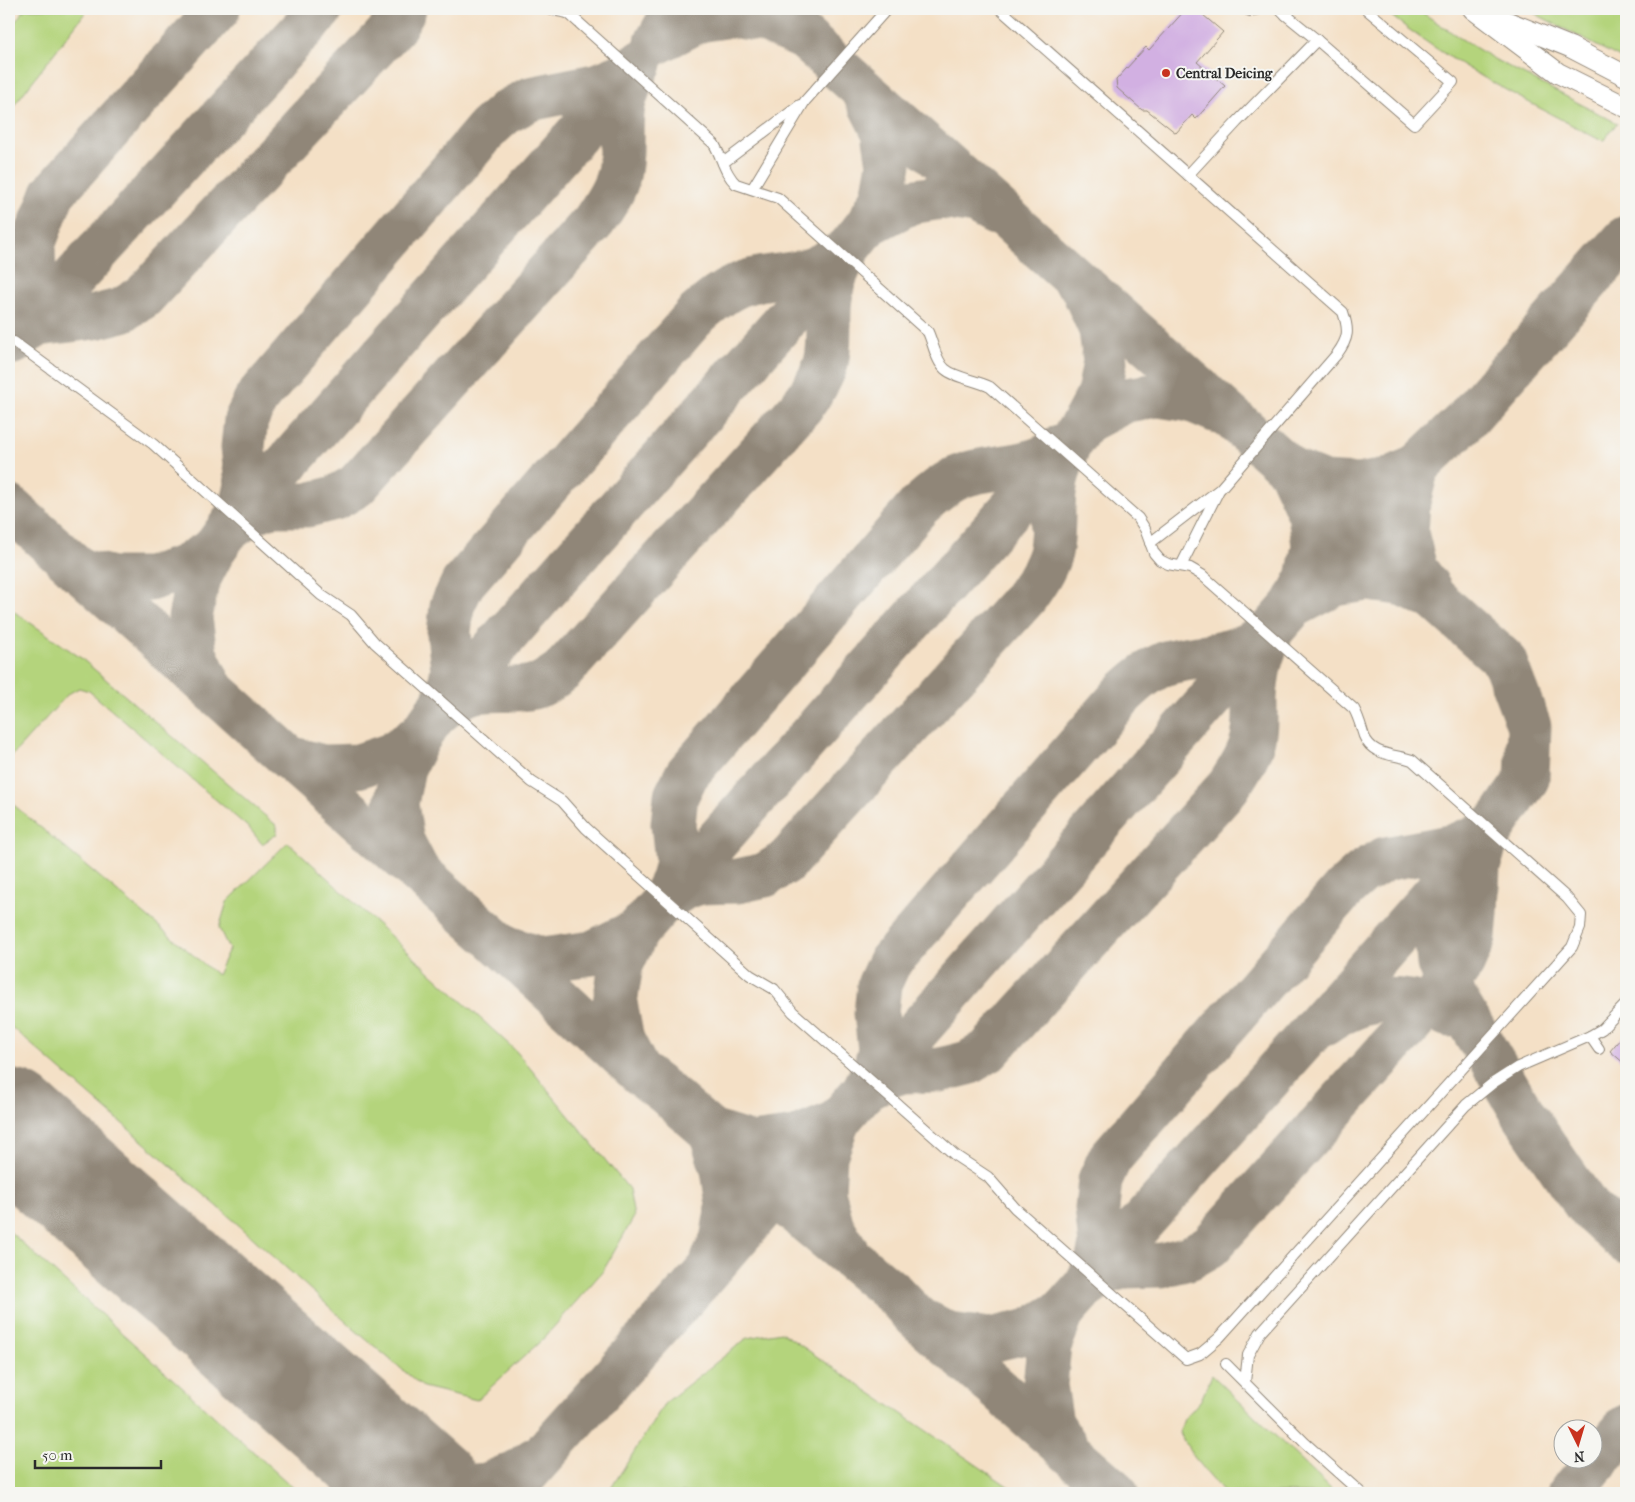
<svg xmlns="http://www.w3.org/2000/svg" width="1635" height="1502" viewBox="0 0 1635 1502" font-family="'IM FELL French Canon',serif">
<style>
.green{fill:#b4d47c;stroke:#708054}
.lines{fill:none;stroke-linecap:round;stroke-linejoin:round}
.taxiway{stroke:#908678;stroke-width:45}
.runway{stroke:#908678;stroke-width:114}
.building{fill:#d2b0e2}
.service-casing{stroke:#908678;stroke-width:12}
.minor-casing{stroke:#908678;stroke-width:22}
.service{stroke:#fff;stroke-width:10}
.minor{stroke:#fff;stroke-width:20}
.poi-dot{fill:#c8321e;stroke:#f6f6f2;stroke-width:2}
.labels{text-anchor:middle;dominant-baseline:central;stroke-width:4;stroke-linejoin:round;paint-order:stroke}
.poi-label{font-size:14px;font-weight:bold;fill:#2b2b2b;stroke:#f6f6f2;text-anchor:start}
</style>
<rect width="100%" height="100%" fill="#f6f6f2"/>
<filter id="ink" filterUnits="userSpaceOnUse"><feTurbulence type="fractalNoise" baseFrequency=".02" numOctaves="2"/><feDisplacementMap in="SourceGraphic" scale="10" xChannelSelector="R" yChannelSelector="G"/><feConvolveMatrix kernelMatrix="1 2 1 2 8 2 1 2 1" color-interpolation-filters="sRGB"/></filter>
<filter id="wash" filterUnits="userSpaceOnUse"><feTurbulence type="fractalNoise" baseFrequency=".0096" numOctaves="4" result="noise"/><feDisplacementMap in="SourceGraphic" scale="20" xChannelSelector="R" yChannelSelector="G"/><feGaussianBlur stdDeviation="1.12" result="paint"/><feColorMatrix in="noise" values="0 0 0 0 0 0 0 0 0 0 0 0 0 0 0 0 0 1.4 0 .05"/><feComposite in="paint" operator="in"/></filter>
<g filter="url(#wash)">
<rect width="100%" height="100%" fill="#f4e0c6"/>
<g class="green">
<polygon points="25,9 88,9 9,112 9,30"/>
<path d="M1383 9H1417L1460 38 1494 59 1617 123 1604 140 1598 139C1524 99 1447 63 1383 9Z"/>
<polygon points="1526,9 1626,9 1626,61"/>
<polygon points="9,608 81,658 277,826 277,834 262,844 250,829 89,691 79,688 68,694 9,759"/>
<polygon points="9,801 217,975 229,949 219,928 227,902 288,842 516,1051 629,1189 634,1217 603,1271 544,1338 477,1400 423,1387 355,1330 232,1219 9,1025"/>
<polygon points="9,1231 299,1493 9,1493"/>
<polygon points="781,1332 1018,1493 608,1493 665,1403 747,1338"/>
<polygon points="1212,1375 1335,1493 1225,1493 1194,1457 1179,1433 1184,1419 1201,1400"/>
</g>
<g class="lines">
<g class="taxiway">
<polyline points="673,9 672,15 657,42 699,20 731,15 764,20 800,36"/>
<polyline points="772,9 1504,660 1529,726 1527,779 1496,824 1485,844 1478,867 1476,913 1474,937 1463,962 1449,982 1210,1246 1189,1258 1162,1265 1124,1266 1107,1272 1082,1290"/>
<polyline points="866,96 884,132 889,164 883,197 868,224 910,202 942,197 975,202 995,213"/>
<polyline points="1082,287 1101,330 1105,362 1099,394 1084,422 1126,400 1158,395 1191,400 1217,411"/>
<polyline points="20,334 28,317 31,298 34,278 33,245 53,193 218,9"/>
<polyline points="20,336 321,9"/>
<polyline points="14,342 23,334 39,324 95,317 122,310 143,297 394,27 404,9"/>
<polyline points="1294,472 1324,484 1358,486 1389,480 1417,467 1408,502 1406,533 1415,569 1429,588"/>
<polyline points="1292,475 1310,514 1314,546 1308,578 1293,606 1335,584 1367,579 1400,583 1423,594"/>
<polyline points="9,507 289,758 501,945 640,1073 665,1092 711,1132 774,1194 894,1294 915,1316 1116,1493"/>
<polyline points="238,519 632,72"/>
<path d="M228 530 253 512 271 505H308L335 498 356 486 594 221C603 207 614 193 618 176 624 154 619 129 623 106 626 90 633 77 640 63"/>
<polyline points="78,570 113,579 149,579 183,568 214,549"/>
<polyline points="210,686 195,654 190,618 197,582 214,549 234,521 243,503 247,485 243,447 246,420 257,398 488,128 506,112 530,99 599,85 621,76 640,63"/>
<polyline points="444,705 848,249 868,224"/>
<path d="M434 716C446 705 461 694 477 691 499 687 521 693 542 684 549 680 556 675 562 671L801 407C811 394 821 379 826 363 832 340 826 315 831 292 833 277 841 263 848 249"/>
<polyline points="289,758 323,767 358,766 391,755 420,735"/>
<path d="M417 870 402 841 396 804 403 768 420 735 441 706 449 689 453 670 449 633 452 606 463 583 696 315C709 304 721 293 737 286 757 276 782 277 804 272 821 268 834 258 848 249"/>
<polyline points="1452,880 1440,900 1436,930 1439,964 1450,990 1524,1115 1569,1181 1588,1208 1626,1242"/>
<path d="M663 899 673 879 677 861 673 824 676 796 687 774 920 505C933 494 946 482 962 476 984 467 1009 469 1031 462 1042 459 1053 453 1062 446"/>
<path d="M665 900 683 888 701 882 738 881 765 875 786 862 1025 598C1035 584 1045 570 1050 553 1053 540 1053 524 1053 510 1053 489 1057 469 1067 450"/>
<polyline points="502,946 542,960 592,953 637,931"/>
<path d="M1324 1024C1366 994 1403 994 1449 1015"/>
<polyline points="636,1067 622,1040 615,1003 621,965 637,931 1072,440 1084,422"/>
<path d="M865 1088 875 1068 880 1050 876 1013 879 985 889 963 1123 694C1135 683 1148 671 1164 664 1177 659 1192 658 1206 656 1227 653 1247 648 1264 635"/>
<path d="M867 1089 885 1077 903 1071 940 1070 968 1063 988 1051 1228 787C1237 773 1247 759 1252 742 1256 729 1255 713 1255 699 1256 678 1259 658 1269 639"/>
<polyline points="836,1126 825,1156 823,1192 832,1227 846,1250"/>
<polyline points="713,1259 722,1240 728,1205 723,1170 711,1132 752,1145 796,1139 838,1122"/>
<polyline points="1087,1283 1097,1263 1101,1245 1097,1208 1100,1180 1110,1158 1344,889 1362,873 1385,859 1454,846 1477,837 1486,830"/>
<polyline points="1063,1311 1049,1346 1045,1385 1051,1423 1066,1446"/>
<polyline points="929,1324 950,1335 990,1340 1030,1331 1063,1311 1487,834"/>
<polyline points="391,1464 419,1481 453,1488 487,1485 518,1472 534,1460"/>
<polyline points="509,1493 707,1272 860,1095 1293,606 1417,467 1463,423 1626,238"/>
<polyline points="1570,1493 1626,1427"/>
</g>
<polyline class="runway" points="9,1126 424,1493"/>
</g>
<g id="blocks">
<g class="building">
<polygon points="1186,9 1196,9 1223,32 1197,62 1225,86 1196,119 1192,115 1176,133 1147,110 1142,110 1117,88 1116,80 1146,47 1149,50"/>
<polygon points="1626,1032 1626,1065 1610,1051"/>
</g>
</g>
</g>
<g filter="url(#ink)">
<use href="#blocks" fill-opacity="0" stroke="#908678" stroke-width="1"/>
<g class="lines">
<g class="service-casing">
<g id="service">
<polyline points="548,9 568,13"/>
<path d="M1000 9 1343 312C1349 330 1349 338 1337 354L1220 489 1150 543"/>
<polyline points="1246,9 1250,11 1259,9"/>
<polyline points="1280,9 1286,15 1291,9"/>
<polyline points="1286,15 1317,40"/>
<polyline points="723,163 800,105"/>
<polyline points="1188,175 1237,122 1317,40 1414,124 1453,82 1366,9"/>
<polyline points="752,189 805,101 887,9"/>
<path d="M14 342 153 444 321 595 351 615 375 643 532 782 562 801 586 828 750 975 774 989 793 1012 956 1156 988 1177 1015 1208 1186 1359 1200 1354 1219 1338 1572 947 1580 928 1581 915 1567 898 1412 760C1394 754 1372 756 1364 736 1361 727 1359 718 1354 709L1202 575 1190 568 1168 564 1160 560 1154 553 1145 529 1138 518 990 387C977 380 955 378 945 369 936 361 933 343 928 332L778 198 736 184C724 173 722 157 714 144L568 13 566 9"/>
<polyline points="1181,566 1218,492"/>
<polyline points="1590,1036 1599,1049"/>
<polyline points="1226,1364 1305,1443 1361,1493"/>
<polyline points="1245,1382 1248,1355 1260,1333 1466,1105 1493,1083 1518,1067 1590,1036 1602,1029 1626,1004"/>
</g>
</g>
<g class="minor-casing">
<g id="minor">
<polyline points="1473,9 1558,73 1626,107"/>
<polyline points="1498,18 1570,47 1626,76"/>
</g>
</g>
<use href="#service" class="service"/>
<use href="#minor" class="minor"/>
</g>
</g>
<circle class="poi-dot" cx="1166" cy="73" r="5"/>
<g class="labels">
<g class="poi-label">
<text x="1176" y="73">Central Deicing</text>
</g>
</g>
<rect width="1635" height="1502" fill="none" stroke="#f6f6f2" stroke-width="30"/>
<g transform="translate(1578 1444) rotate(175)"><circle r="24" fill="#f6f6f2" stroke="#a5a5a2"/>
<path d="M0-4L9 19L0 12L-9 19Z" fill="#c8321e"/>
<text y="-8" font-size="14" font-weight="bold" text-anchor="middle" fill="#2b2b2b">N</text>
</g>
<path d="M35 1460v8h126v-8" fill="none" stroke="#2b2b2b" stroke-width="2.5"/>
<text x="42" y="1460" font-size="15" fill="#2b2b2b" stroke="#f6f6f2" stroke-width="4" paint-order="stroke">50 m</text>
</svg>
